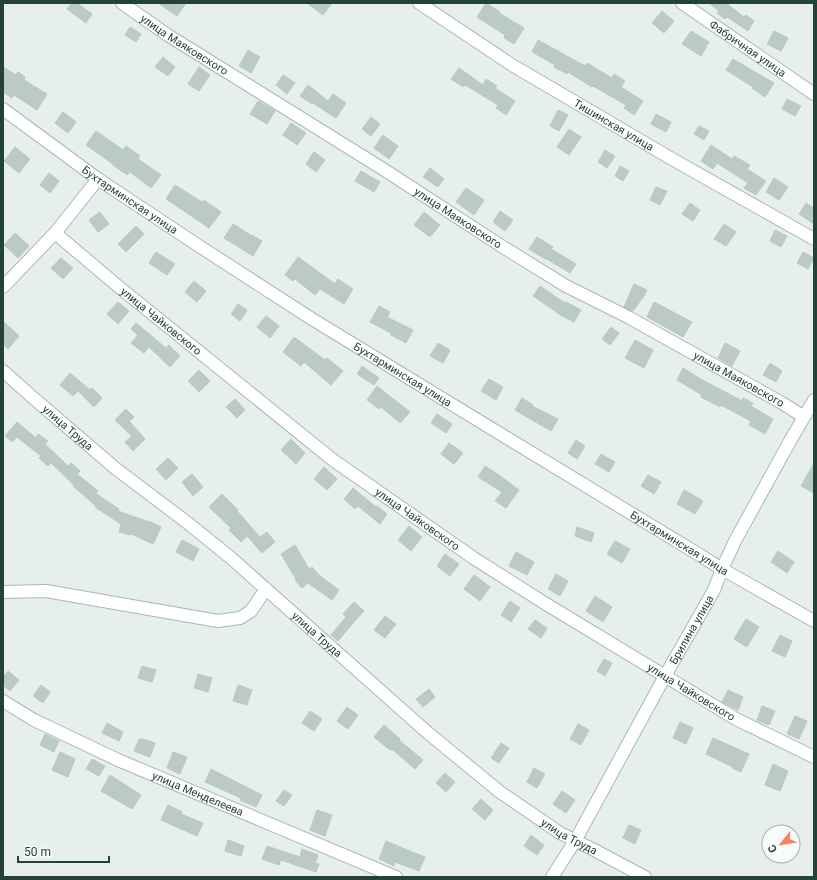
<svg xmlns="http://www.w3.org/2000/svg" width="817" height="880" viewBox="0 0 817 880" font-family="Roboto,sans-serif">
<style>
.building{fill:#bbcac4;stroke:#b8c9c2}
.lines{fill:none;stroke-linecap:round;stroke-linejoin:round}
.minor-casing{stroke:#a8b8b2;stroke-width:14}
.minor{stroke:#fff;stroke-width:12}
.labels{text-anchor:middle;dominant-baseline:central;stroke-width:3;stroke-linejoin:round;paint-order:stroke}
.street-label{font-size:11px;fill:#24423a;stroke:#f7fbf9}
</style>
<rect width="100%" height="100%" fill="#e6efeb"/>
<g class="building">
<polygon points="72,3 77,3 92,14 86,23 67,9"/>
<polygon points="158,3 186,3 177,16"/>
<polygon points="307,3 332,3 323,15"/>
<polygon points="486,3 500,12 499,13 524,28 514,44 504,38 505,35 477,17"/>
<polygon points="709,3 726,3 744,17 746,15 754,21 748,31 727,17 725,19 717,13 719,11"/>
<polygon points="662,11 674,21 664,33 652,23"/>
<polygon points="130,27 141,34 136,42 125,35"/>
<polygon points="691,31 709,42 701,56 682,44"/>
<polygon points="774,31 788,38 781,51 767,44"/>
<polygon points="538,40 585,66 587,63 612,78 614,74 625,81 621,87 643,101 634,115 624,108 626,105 593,86 592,87 568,72 567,74 554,67 555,65 532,52"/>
<polygon points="248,50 260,57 251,73 239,66"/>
<polygon points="163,57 175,67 168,76 155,67"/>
<polygon points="733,59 774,83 765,97 752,88 753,87 726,70"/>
<polygon points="3,67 16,75 18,72 25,77 24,80 47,94 37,110 14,95 12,98 3,92"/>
<polygon points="199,67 210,75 199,91 188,84"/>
<polygon points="459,68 483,85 486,79 497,86 495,88 515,101 506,115 496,108 498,105 465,85 463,87 451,79"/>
<polygon points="283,75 295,83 287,94 276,85"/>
<polygon points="308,85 328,101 333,94 346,103 336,118 313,103 312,104 300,96"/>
<polygon points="787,99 801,106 795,116 782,109"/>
<polygon points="258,101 275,111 267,124 250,114"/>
<polygon points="558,110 568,115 559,131 550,126"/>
<polygon points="63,112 76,122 68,133 55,123"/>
<polygon points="656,114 671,122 666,132 651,124"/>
<polygon points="371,117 380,124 371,136 362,129"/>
<polygon points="291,123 306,133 297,145 283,135"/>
<polygon points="699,126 709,131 704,140 694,134"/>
<polygon points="569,129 581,137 569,155 557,147"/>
<polygon points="96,131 123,150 126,146 140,156 138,159 161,175 151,188 130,172 127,175 113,165 113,164 86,145"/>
<polygon points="383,135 398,146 389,159 374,148"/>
<polygon points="711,145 732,159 734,156 750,165 747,169 766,181 756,195 744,188 748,183 717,163 713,169 701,161"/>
<polygon points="15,147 30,159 19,173 4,161"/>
<polygon points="605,150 615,156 607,168 598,162"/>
<polygon points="314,152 325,160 316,172 306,164"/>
<polygon points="620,166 629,171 623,181 615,176"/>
<polygon points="430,168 444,179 438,187 423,177"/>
<polygon points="361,171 380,182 374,192 355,181"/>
<polygon points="49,173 59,181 50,193 40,185"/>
<polygon points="774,178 788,187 779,200 766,192"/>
<polygon points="175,185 202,202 204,200 221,212 209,228 184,211 166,199"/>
<polygon points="656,187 667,191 660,205 650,200"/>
<polygon points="466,188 484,200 474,215 456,202"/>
<polygon points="690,203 700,210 693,221 682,214"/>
<polygon points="806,203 814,208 814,224 799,214"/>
<polygon points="500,211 513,220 505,231 493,222"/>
<polygon points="100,212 109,224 98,232 89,220"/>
<polygon points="424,212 440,225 430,237 414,225"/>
<polygon points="233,224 252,236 252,235 262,241 253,256 224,238"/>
<polygon points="724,224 736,232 726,246 714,239"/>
<polygon points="136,226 144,234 126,252 118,244"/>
<polygon points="775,230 787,236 781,247 770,241"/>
<polygon points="15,233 29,246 18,258 4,245"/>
<polygon points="537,237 553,247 551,249 576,264 570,273 545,258 545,259 529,249"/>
<polygon points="156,252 175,264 167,275 149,263"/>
<polygon points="803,252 814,258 808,269 797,263"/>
<polygon points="298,257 335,284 338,279 353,289 344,304 320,289 315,295 295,279 293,281 285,275"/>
<polygon points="61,258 73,268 63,279 51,268"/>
<polygon points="194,281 206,291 197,302 185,292"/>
<polygon points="634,284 647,290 644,296 633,311 624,307"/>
<polygon points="540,286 565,303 566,302 581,310 574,322 562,316 533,296"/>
<polygon points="118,302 129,311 118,324 107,314"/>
<polygon points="654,302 692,322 683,337 647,317"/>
<polygon points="238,304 247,310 240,321 231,314"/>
<polygon points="379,306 390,312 387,317 413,330 406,343 391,335 391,333 370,322"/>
<polygon points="266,316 279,326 270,338 257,327"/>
<polygon points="3,321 19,336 8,349 3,344"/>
<polygon points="136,323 166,348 169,345 180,356 170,367 149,347 144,353 131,343 138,335 131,329"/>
<polygon points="611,327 619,333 610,345 602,339"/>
<polygon points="294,337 325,360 327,358 343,371 331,385 304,362 301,366 283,352"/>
<polygon points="635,340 653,350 644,368 625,358"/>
<polygon points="438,343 450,350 443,363 430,356"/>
<polygon points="725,343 740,351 732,366 718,358"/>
<polygon points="770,363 782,371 776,382 763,375"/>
<polygon points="362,366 379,378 374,385 357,374"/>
<polygon points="683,368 699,378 742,401 743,398 753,403 751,406 773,419 765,434 749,425 751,421 721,405 720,407 701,397 702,395 677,380"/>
<polygon points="199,370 210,381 199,392 188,381"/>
<polygon points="70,373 90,390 92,388 102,398 94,407 78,391 73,396 60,385"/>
<polygon points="489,379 503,387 496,400 481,391"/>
<polygon points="377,386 410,412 400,423 381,407 379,409 367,400"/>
<polygon points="522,398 533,405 532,406 558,419 551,431 515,410"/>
<polygon points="235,399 245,410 237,418 226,407"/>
<polygon points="126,409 134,417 129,421 145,439 133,451 125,442 132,436 115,420"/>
<polygon points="437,414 452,424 446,433 431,423"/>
<polygon points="17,422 36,438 38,434 48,441 45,444 68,466 71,463 80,471 77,474 98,491 95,493 119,509 118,511 149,522 149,521 161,527 153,544 131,534 130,535 119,532 121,524 95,507 96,506 73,486 74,485 51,463 48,466 39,458 41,456 17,437 12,442 5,436"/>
<polygon points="291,439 305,453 296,464 281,450"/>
<polygon points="576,440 585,446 577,459 568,453"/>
<polygon points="449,443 463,453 454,464 441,454"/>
<polygon points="601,454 615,462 609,472 595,464"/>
<polygon points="168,458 178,468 166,480 156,469"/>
<polygon points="814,463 814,493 801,486"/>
<polygon points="485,466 499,475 519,490 506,508 495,501 502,492 478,477"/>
<polygon points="324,467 337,479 327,490 314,479"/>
<polygon points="192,474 203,487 193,496 182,482"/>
<polygon points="648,475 661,482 654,494 641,486"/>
<polygon points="353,488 376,507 377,506 387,514 380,524 358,506 355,509 344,499"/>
<polygon points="684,490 703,501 695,514 677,504"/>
<polygon points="222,494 238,510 237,511 260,537 267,532 275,542 262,553 247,536 241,542 229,530 231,528 209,507"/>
<polygon points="409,526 422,537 411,551 398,540"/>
<polygon points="577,527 594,533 591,542 575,536"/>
<polygon points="182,540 199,549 193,561 176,552"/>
<polygon points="615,541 630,549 622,563 607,554"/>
<polygon points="295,545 309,569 312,567 319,575 339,590 332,600 308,583 302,588 295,580 296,579 281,554"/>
<polygon points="778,551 794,562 787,573 771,562"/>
<polygon points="516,552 534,562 527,575 509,566"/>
<polygon points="445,554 459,564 450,576 437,566"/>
<polygon points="556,574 568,581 560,596 548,589"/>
<polygon points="474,575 490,587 480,601 464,589"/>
<polygon points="595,596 612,607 603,622 586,611"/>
<polygon points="510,601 520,608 511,622 501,615"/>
<polygon points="354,602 364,611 353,623 338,641 331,635 346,617 343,614"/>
<polygon points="385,616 396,624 385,638 374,630"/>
<polygon points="746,619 759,627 747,647 734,639"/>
<polygon points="535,620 547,628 541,638 528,629"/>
<polygon points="780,635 792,641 785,657 772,651"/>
<polygon points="604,659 612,663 605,676 597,671"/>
<polygon points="142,666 156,670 152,682 138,678"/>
<polygon points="8,671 19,680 10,691 3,685 3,677"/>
<polygon points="198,674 212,678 208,692 194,688"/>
<polygon points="41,685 50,692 43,703 33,696"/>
<polygon points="238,685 252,690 247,705 233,701"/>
<polygon points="429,689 435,697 423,707 416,699"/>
<polygon points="728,690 743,697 738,710 722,702"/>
<polygon points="762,706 775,711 769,725 757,720"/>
<polygon points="347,707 358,715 348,729 337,721"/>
<polygon points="310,711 322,719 314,731 302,723"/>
<polygon points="795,716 807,721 799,739 787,734"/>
<polygon points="680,722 693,728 686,744 673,738"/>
<polygon points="107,723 123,732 119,741 102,733"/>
<polygon points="578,724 589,730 581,745 570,739"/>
<polygon points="384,725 400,739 399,740 423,760 415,769 392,749 390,750 374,737"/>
<polygon points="45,734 59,741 54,752 40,745"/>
<polygon points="713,738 749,754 741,772 732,768 733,767 706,754"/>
<polygon points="139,739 143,739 155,743 150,757 134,751"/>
<polygon points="501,743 509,748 499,763 491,758"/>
<polygon points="60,752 75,759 68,777 52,770"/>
<polygon points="173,752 187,757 180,774 167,768"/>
<polygon points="92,759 105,766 99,776 86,769"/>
<polygon points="773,764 788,771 780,791 765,785"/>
<polygon points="534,768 545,774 537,788 527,782"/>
<polygon points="211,769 262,795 256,807 240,800 241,798 205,782"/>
<polygon points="445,773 455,782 446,792 436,783"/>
<polygon points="110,775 141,795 132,809 101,791"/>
<polygon points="284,790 292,795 284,806 276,801"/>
<polygon points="562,791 575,800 566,813 553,804"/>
<polygon points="481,799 493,810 485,820 472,809"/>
<polygon points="168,805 182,812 181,814 203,823 197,836 161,820"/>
<polygon points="317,810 332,815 325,836 310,830"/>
<polygon points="629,825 641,830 635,844 623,838"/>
<polygon points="531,835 544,845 537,855 524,846"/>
<polygon points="228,840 244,846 241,856 225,851"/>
<polygon points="386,841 412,852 425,857 419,871 395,862 394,866 379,859"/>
<polygon points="267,846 300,857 302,849 318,855 315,863 319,864 316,872 281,860 279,865 262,859"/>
</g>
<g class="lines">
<g class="minor-casing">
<g id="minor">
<path id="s1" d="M122 3 166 34 383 169 503 247 566 286 628 317 782 403 804 417"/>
<path id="s2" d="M419 3 512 65 672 159 814 239"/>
<path id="s3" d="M682 3 814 94"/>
<path id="s4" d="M3 109 98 179 199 246 312 319 489 427 698 554 722 569 814 621"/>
<path id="s5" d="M55 233 119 287 333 460 475 559 546 604 736 719 814 757"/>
<polyline points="3,287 55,233 98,179"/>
<path id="s6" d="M3 371 31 396 115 468 189 524 231 558 428 733 500 792 560 833 596 851 645 877"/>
<polyline points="3,592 46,591 218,621 240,618 251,611 266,589"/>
<path id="s7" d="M3 701 34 720 118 760 396 877"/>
<path id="s8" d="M552 877 575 841 665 676 714 590 722 569 735 541 790 441 814 400"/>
</g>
</g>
<use href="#minor" class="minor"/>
</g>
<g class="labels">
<g class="street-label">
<text stroke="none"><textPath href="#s1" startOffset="75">улица Маяковского</textPath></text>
<text stroke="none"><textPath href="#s3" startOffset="80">Фабричная улица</textPath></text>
<text stroke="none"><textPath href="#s2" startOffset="230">Тишинская улица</textPath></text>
<text stroke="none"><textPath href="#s4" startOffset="156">Бухтарминская улица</textPath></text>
<text stroke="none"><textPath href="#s1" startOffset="399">улица Маяковского</textPath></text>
<text stroke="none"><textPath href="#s5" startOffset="138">улица Чайковского</textPath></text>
<text stroke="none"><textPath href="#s4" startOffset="480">Бухтарминская улица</textPath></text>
<text stroke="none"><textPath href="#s1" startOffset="723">улица Маяковского</textPath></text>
<text stroke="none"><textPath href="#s6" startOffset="86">улица Труда</textPath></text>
<text stroke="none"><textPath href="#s5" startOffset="462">улица Чайковского</textPath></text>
<text stroke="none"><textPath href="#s4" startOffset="804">Бухтарминская улица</textPath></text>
<text stroke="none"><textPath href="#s8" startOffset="284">Брилина улица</textPath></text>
<text stroke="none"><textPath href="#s6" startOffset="410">улица Труда</textPath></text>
<text stroke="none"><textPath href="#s5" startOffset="786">улица Чайковского</textPath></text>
<text stroke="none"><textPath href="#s7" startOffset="216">улица Менделеева</textPath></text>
<text stroke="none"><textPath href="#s6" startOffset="734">улица Труда</textPath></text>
</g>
</g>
<rect width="817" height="880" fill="none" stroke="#24423a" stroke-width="8"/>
<g transform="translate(781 844) rotate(240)"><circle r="19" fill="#f7fbf9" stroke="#a3b1ad"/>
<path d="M0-3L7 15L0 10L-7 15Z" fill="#f4845f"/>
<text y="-6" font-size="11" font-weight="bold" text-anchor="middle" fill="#24423a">С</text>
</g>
<path d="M18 856v6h91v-6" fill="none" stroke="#24423a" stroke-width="2"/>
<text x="24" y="856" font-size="12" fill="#24423a" stroke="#f7fbf9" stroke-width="3" paint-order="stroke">50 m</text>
</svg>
